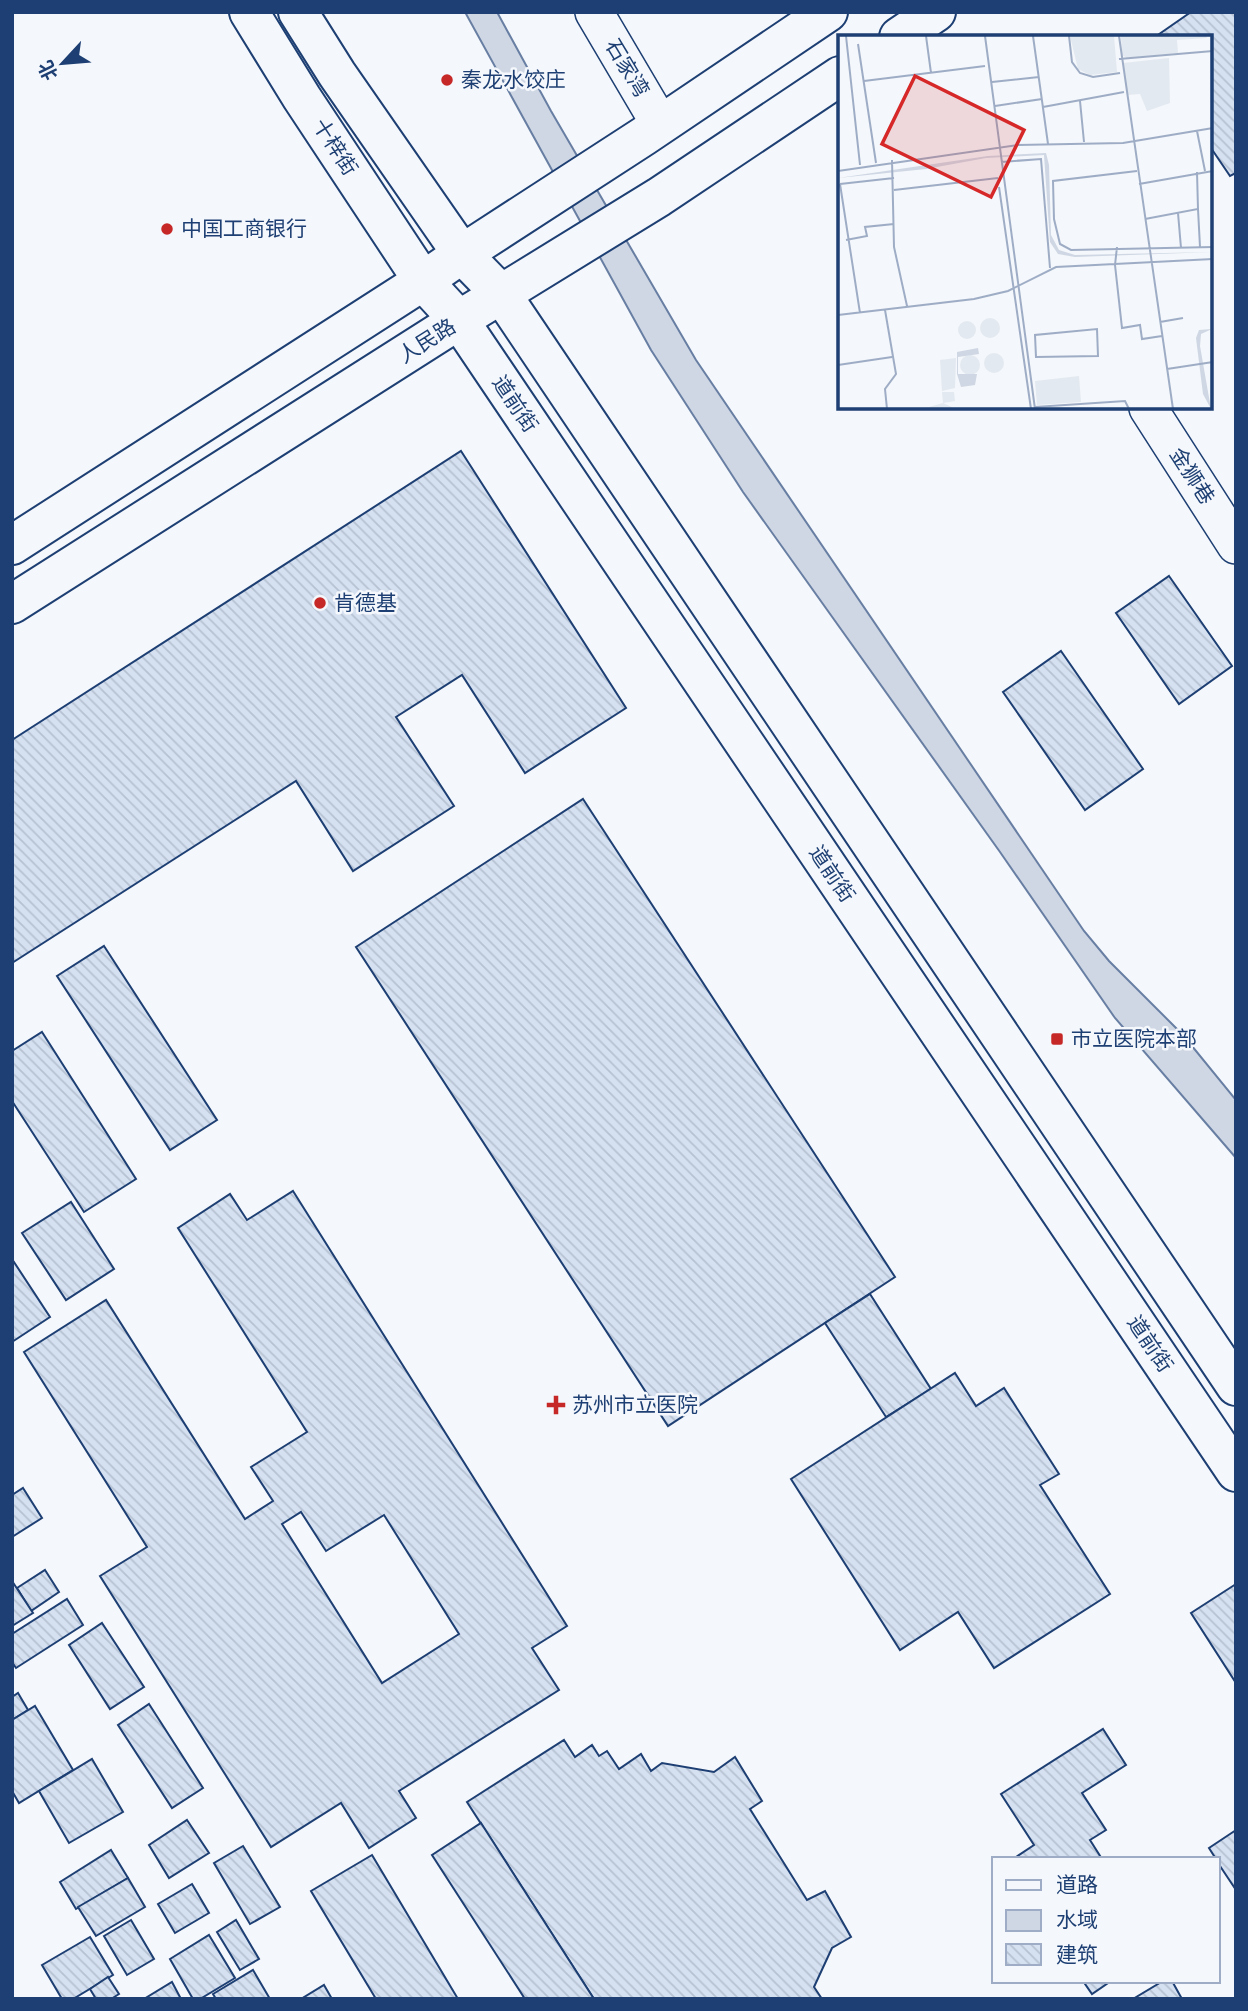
<svg xmlns="http://www.w3.org/2000/svg" width="1248" height="2011" viewBox="0 0 1248 2011" font-family="'Nunito Sans','Noto Sans SC',sans-serif">
<style>
.water{fill:#cfd7e4;stroke:#687fa3;stroke-width:2}
.building{fill:url(#building-back-hatch);stroke:#1d3f73;stroke-width:2;fill-rule:evenodd}
.lines{fill:none;stroke-linecap:round;stroke-linejoin:round}
.minor-casing{stroke:#1d3f73;stroke-width:40}
.secondary-casing{stroke:#1d3f73;stroke-width:42}
.primary-casing{stroke:#1d3f73;stroke-width:42}
.minor{stroke:#f4f7fb;stroke-width:37}
.secondary{stroke:#f4f7fb;stroke-width:38}
.primary{stroke:#f4f7fb;stroke-width:38}
.poi-dot{fill:#c62828;stroke:#f4f7fb;stroke-width:2.5}
.labels{text-anchor:middle;dominant-baseline:central;stroke-width:5;stroke-linejoin:round;paint-order:stroke}
.street-label{font-size:21px;fill:#1d3f73;stroke:#f4f7fb}
.poi-label{font-size:21px;fill:#1d3f73;stroke:#f4f7fb;text-anchor:start}
.inset-road{fill:none;stroke:#9eadc5;stroke-width:2}
.view{fill:#d62828;fill-opacity:0.15;stroke:#d62828;stroke-width:3.5}
.inset-edge{fill:none;stroke:#1d3f73;stroke-width:3.5}
</style>
<defs>
<pattern id="building-back-hatch" width="6" height="6" patternUnits="userSpaceOnUse" patternTransform="scale(1.75)"><rect width="6" height="6" fill="#d5e0f0"/><path d="M-1 5l2 2M0 0l6 6M5-1l2 2" fill="none" stroke="#b6c1d1"/></pattern>
</defs>
<rect width="100%" height="100%" fill="#f4f7fb"/>
<polygon class="water" points="465,12 497,12 551,111 696,360 1084,931 1109,961 1183,1035 1236,1100 1236,1158 1115,1018 1000,852 743,492 651,350"/>
<g class="building">
<polygon points="1191,12 1236,12 1236,173 1230,176 1211,148 1211,37 1155,37"/>
<polygon points="461,451 626,708 525,773 462,675 396,717 454,806 353,871 296,781 12,963 12,740"/>
<polygon points="1169,576 1232,666 1179,704 1116,613"/>
<polygon points="1061,651 1143,769 1085,810 1003,692"/>
<polygon points="583,799 895,1277 668,1426 356,947"/>
<polygon points="104,946 217,1120 170,1150 57,976"/>
<polygon points="42,1032 136,1179 84,1212 12,1101 12,1051"/>
<path d="M293 1191 567 1626 532 1648 559 1690 399 1791 416 1818 369 1848 341 1803 271 1847 100 1576 147 1547 24 1352 106 1300 245 1519 273 1501 251 1467 307 1432 178 1228 230 1194 247 1220ZM301 1512 326 1551 384 1515 459 1634 382 1683 282 1524Z"/>
<polygon points="71,1202 114,1269 66,1300 22,1233"/>
<polygon points="12,1259 50,1317 12,1342"/>
<polygon points="870,1294 931,1389 886,1417 825,1323"/>
<polygon points="955,1373 976,1406 1004,1388 1059,1474 1040,1485 1110,1594 994,1668 958,1612 900,1650 791,1479"/>
<polygon points="23,1488 42,1518 12,1537 12,1495"/>
<polygon points="45,1570 59,1592 31,1611 17,1588"/>
<polygon points="12,1581 33,1613 12,1626"/>
<polygon points="1236,1584 1236,1683 1191,1613"/>
<polygon points="67,1599 83,1625 16,1668 12,1662 12,1634"/>
<polygon points="102,1623 144,1687 110,1709 69,1645"/>
<polygon points="18,1693 28,1710 12,1720 12,1697"/>
<polygon points="149,1704 203,1788 172,1808 118,1725"/>
<polygon points="35,1706 73,1770 19,1803 12,1791 12,1720"/>
<polygon points="1103,1729 1126,1765 1082,1793 1106,1830 1090,1840 1102,1859 1013,1859 1034,1845 1001,1794"/>
<polygon points="564,1740 575,1757 592,1745 599,1756 607,1751 619,1769 641,1754 651,1771 662,1763 714,1772 735,1757 762,1801 750,1809 807,1900 825,1891 851,1937 832,1948 814,1987 822,1999 594,1999 467,1802"/>
<polygon points="92,1759 123,1812 69,1843 39,1791"/>
<polygon points="187,1820 209,1853 169,1878 149,1845"/>
<polygon points="481,1823 594,1999 525,1999 432,1855"/>
<polygon points="1236,1830 1236,1890 1218,1863 1218,1859 1216,1859 1209,1848"/>
<polygon points="243,1846 280,1907 250,1924 214,1863"/>
<polygon points="111,1850 128,1878 76,1909 60,1882"/>
<polygon points="372,1855 458,1999 376,1999 311,1891"/>
<polygon points="128,1878 145,1907 96,1936 78,1907"/>
<polygon points="192,1884 209,1913 175,1933 158,1904"/>
<polygon points="131,1920 154,1959 127,1975 104,1936"/>
<polygon points="236,1920 259,1959 240,1970 217,1932"/>
<polygon points="209,1935 235,1978 200,1999 193,1999 170,1959"/>
<polygon points="90,1937 113,1975 73,1999 62,1999 42,1965"/>
<polygon points="253,1970 270,1999 216,1999 213,1994"/>
<polygon points="108,1977 119,1994 111,1999 96,1999 90,1989"/>
<polygon points="1083,1981 1111,1981 1092,1994"/>
<polygon points="1163,1981 1172,1981 1182,1999 1133,1999"/>
<polygon points="172,1982 181,1999 144,1999"/>
<polygon points="324,1985 332,1999 301,1999"/>
</g>
<g class="lines">
<g class="minor-casing">
<g id="minor">
<polyline points="594,12 660,124"/>
<polyline points="1148,408 1236,545"/>
</g>
</g>
<g class="secondary-casing">
<g id="secondary">
<polyline points="249,12 302,98 423,281 459,320 1236,1472"/>
<polyline points="298,12 337,74 462,254 502,295 1236,1386"/>
</g>
</g>
<g class="primary-casing">
<g id="primary">
<polyline points="899,37 936,12"/>
<polyline points="12,545 423,281 462,254 644,136 828,12"/>
<polyline points="12,604 459,320 659,197 840,76"/>
</g>
</g>
<use href="#minor" class="minor"/>
<use href="#secondary" class="secondary"/>
<use href="#primary" class="primary"/>
</g>
<g class="poi-dot">
<circle cx="447" cy="80" r="7"/>
<circle cx="167" cy="229" r="7"/>
<circle cx="320" cy="603" r="7"/>
<rect x="1050" y="1032" width="14" height="14" rx="3.5"/>
<path d="M552.5 1394.5h7v7h7v7h-7v7h-7v-7h-7v-7h7z"/>
</g>
<g class="labels">
<g class="street-label">
<text transform="translate(627 68) rotate(59)">石家湾</text>
<text transform="translate(335 147) rotate(57)">十梓街</text>
<text transform="translate(427 341) rotate(-32)">人民路</text>
<text transform="translate(515 404) rotate(56)">道前街</text>
<text transform="translate(1192 476) rotate(57)">金狮巷</text>
<text transform="translate(832 874) rotate(56)">道前街</text>
<text transform="translate(1150 1344) rotate(56)">道前街</text>
</g>
<g class="poi-label">
<text x="461" y="80">秦龙水饺庄</text>
<text x="181" y="229">中国工商银行</text>
<text x="334" y="603">肯德基</text>
<text x="1071" y="1039">市立医院本部</text>
<text x="572" y="1405">苏州市立医院</text>
</g>
</g>
<g transform="translate(838 35)">
<rect width="374" height="374" fill="#f4f7fb"/>
<path d="M232 1H276L279 37 252 40 240 34ZM331 23 332 68 309 76 302 59 289 60 285 28ZM142 293a10 10 0 1 1 20 0a10 10 0 1 1-20 0ZM120 295a9 9 0 1 1 18 0a9 9 0 1 1-18 0ZM118 323 117 353 104 356 102 325ZM104 357H116L117 366 105 368 118 374H84L105 368Z" fill="#e3e9f0"/>
<path d="M146 328a10 10 0 1 1 20 0a10 10 0 1 1-20 0ZM122 330a10 10 0 1 1 20 0a10 10 0 1 1-20 0Z" fill="#e3e9f0"/>
<path d="M283 1H368L369 3 339 5 340 18 289 23 284 20Z" fill="#e3e9f0"/>
<path d="M241 341 243 367 199 370 197 346Z" fill="#e3e9f0"/>
<path d="M208 118 211 130 213 200 221 215 237 220 374 217 237 222 220 219 212 207 206 120 148 123 88 134 0 143 150 121ZM374 294 363 299 362 311 373 374 365 359 358 303 361 295ZM140 313 141 319 120 322V339H139L137 350 123 352 119 339V317Z" fill="#cfd7e4"/>
<path class="inset-road" d="M8 1 22 130M88 1 93 38M147 1 197 374M195 1 210 109M231 1 234 27 242 38 255 42 282 38M281 1 335 374M20 9 38 128M281 24 375 16M26 46 147 31M154 47 201 42M242 66 246 107M157 71 204 64M205 72 286 57M359 96 367 136M54 125 56 212 69 271M163 127 203 124 212 233M0 136 180 110 285 108 375 93M299 136 215 146 216 184 222 209 233 215 375 212M2 149 22 278M2 149 56 143M301 149 375 136M161 152 193 374M56 155 160 143M360 174 362 212M340 178 343 213M307 184 360 174 359 137M8 205 29 201 27 192 56 189M279 212 277 230 284 293 302 290 304 304 324 301M47 275 58 339 47 354 49 374M0 280 136 264 170 256 218 232 375 224M322 287 345 283M259 294 260 321 198 322 197 300ZM0 330 54 322M329 334 375 327M197 372 287 366 291 374"/>
<path class="view" d="M77 41 186 95 153 162 44 109Z"/>
<rect width="374" height="374" class="inset-edge"/>
</g>
<rect width="1248" height="2011" fill="none" stroke="#1d3f73" stroke-width="28"/>
<rect x="992" y="1857" width="228" height="126" fill="#f4f7fb" stroke="#9eadc5" stroke-width="2"/>
<rect x="1006" y="1880" width="35" height="10" fill="#f4f7fb" stroke="#9eadc5" stroke-width="2"/>
<text x="1056" y="1892" font-size="21" fill="#1d3f73">道路</text>
<rect x="1006" y="1910" width="35" height="21" fill="#cfd7e4" stroke="#9eadc5" stroke-width="2"/>
<text x="1056" y="1927" font-size="21" fill="#1d3f73">水域</text>
<rect x="1006" y="1944" width="35" height="21" fill="url(#building-back-hatch)" stroke="#9eadc5" stroke-width="2"/>
<text x="1056" y="1962" font-size="21" fill="#1d3f73">建筑</text>
<g transform="translate(63 63) rotate(244)" stroke="#f4f7fb" stroke-width="5" paint-order="stroke">
<path d="M0-5L12 26L0 18L-12 26Z" fill="#1d3f73"/>
<text y="-10" font-size="19" font-weight="bold" text-anchor="middle" fill="#1d3f73">北</text>
</g>
</svg>
